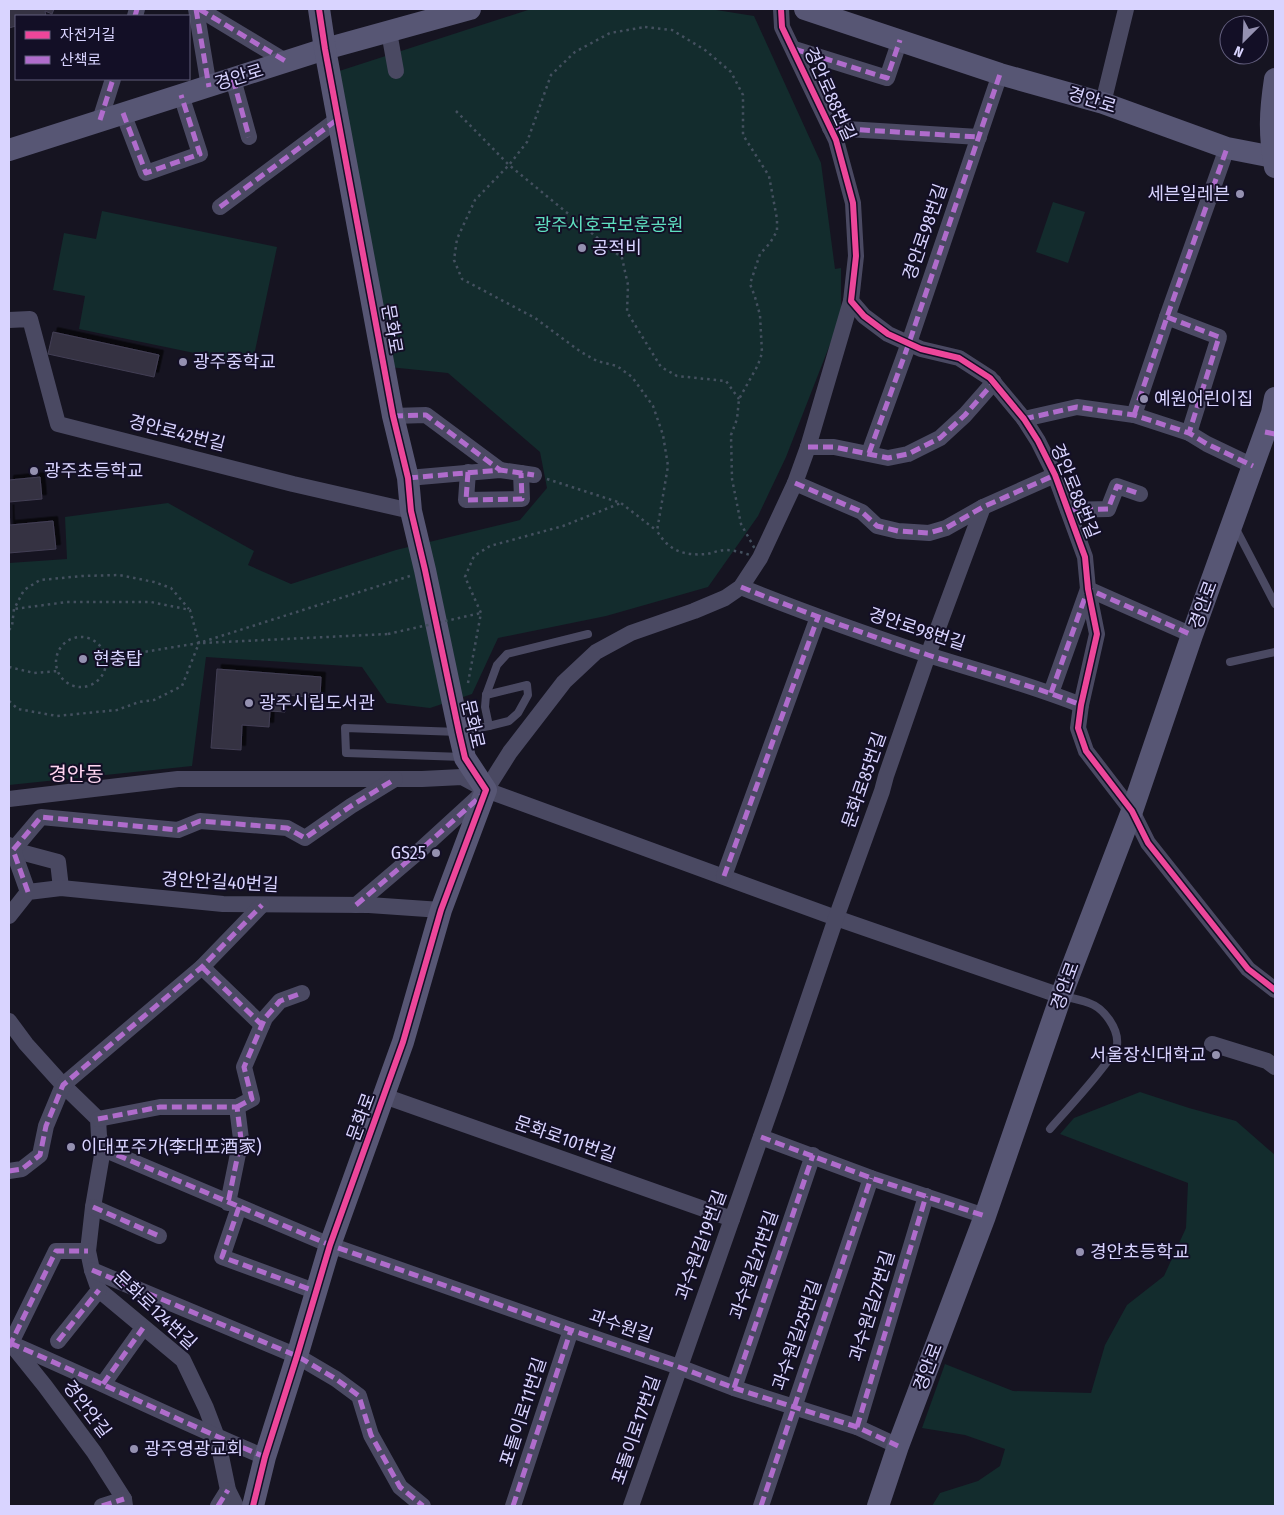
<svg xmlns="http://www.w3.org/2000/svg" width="1284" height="1515" viewBox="0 0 1284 1515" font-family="'Fira Sans Condensed','Noto Sans KR',sans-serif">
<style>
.green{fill:#132c2d}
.building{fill:#343243;stroke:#433f54;filter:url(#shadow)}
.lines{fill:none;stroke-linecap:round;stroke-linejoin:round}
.path{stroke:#44505f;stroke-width:2.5;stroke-dasharray:2.5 4;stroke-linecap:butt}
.lane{stroke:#4a4962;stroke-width:8}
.street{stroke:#4a4962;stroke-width:16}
.secondary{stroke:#575674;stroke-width:22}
.path-bridge{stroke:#44505f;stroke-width:2.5;stroke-dasharray:2.5 4;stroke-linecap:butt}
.quiet{stroke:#b06ccc;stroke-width:5;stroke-dasharray:10 5;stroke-linecap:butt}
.cycleway-casing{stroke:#130f26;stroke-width:9}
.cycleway{stroke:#ed469a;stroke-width:6}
.poi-dot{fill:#9591b1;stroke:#130f26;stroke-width:2}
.labels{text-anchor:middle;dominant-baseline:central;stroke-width:4;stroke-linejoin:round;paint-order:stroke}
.street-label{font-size:18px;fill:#d9d4ff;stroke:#130f26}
.poi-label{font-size:18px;fill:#d9d4ff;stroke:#130f26;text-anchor:start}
.park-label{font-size:18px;fill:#5fe0c0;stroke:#130f26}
.quarter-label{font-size:20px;fill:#ffd6f0;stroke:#130f26}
</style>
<defs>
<filter id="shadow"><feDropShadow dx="4.5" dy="-4.5" stdDeviation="0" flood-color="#0009"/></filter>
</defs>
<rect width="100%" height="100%" fill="#161421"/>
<g class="green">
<polygon points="531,9 710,9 754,16 821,163 835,269 841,268 841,316 786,457 758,516 708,587 606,616 498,638 472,694 430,708 387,703 362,667 206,657 192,766 9,785 9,563 67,559 65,517 168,503 254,551 248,565 291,584 396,550 520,520 547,488 540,452 448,373 389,367 330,74"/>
<polygon points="1053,202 1085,212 1068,263 1036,252"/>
<polygon points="102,211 277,247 252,365 79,329 85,296 53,290 64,233 96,239"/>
<polygon points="1140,1092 1189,1108 1236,1121 1275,1155 1275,1506 932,1506 940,1493 978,1481 1000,1466 1005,1449 965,1435 922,1428 945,1364 1013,1391 1091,1393 1105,1345 1127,1305 1164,1276 1186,1228 1188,1183 1060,1134 1074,1118"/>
</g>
<g class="building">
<polygon points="14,9 54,9 52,14 45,11 46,16 16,16 16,26 9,28 9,10"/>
<polygon points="53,332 159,355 154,377 48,354"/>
<polygon points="40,477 42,499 9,502 9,480"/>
<polygon points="9,509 10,525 53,521 56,549 9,553"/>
<polygon points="217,669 321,677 320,698 286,695 285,712 270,711 269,727 242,725 241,750 211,748"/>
</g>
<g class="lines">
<g class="path">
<path d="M645 27 672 30 705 50 731 72 743 95V135L769 176 777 219V231L770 243 760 254 750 284 755 297 760 315 762 353 758 365 739 399 737 419 731 435 732 479 741 524 760 558C749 555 737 550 726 550 719 550 713 553 707 554 684 556 669 551 657 531L668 466 663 435 653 406 632 377 617 366 597 361 581 352 535 318 462 279 454 260 457 239 475 200 509 165 527 142 551 75 575 52 610 33Z"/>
<polyline points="456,111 509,165 622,258 628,285 627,312 661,367 677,376 726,381 739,399"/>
<polyline points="547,479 621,503 657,531"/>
<polyline points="9,630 12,626 14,609 24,590 40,580 82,576 119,575 154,582 171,588 189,609"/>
<circle cx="81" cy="662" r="25"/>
<polyline points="203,643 388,634"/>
<polyline points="107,658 199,643 410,576"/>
<polyline points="9,667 34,673 58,671"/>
<polyline points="468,683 481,613 465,577 474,556 490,546 563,526 621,503"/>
<polyline points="9,701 18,709 57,716 117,710 139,702 154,700 182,686 199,643 190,610 151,602 67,602 14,609"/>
</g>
<g class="lane">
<polyline points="1235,527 1275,604"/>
<polyline points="1230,662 1275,652"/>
<polyline points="489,726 485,707 486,695 497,665 507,654 588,634"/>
<polyline points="463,757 346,753 345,728 459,732 489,726 509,721 518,713 528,695 527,685 486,695"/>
<path d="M1050 1129C1062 1115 1115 1058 1117 1045 1119 1029 1104 1008 1089 1003 1081 1000 1072 998 1063 996"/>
</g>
<g class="street">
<polyline points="196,9 209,87"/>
<polyline points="199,9 287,62"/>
<polyline points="781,9 782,27 836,140 853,203 856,256 851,301 864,316 888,334 921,349 959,358 990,378 1024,419 1038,441 1055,475 1085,557 1088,589 1097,634 1081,705 1078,728 1086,751 1132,811 1148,843 1248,969 1275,990"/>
<polyline points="135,16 137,9"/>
<polyline points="389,32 396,71"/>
<polyline points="794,49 887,78 900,40"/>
<polyline points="233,79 249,137"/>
<polyline points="1103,103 1126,9"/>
<polyline points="123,113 146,173 200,154 181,95"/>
<polyline points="100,120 113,79"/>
<polyline points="830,128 979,137"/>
<polyline points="220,207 338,119"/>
<polyline points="1167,317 1219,337 1189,433"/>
<polyline points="9,320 30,319 58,424 293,484 411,511"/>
<polyline points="1134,415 1167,317 1227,148"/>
<polyline points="393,416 426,415 500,470"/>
<polyline points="1024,419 1077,407 1134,415 1189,433 1207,444 1253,466"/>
<polyline points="808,447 834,447 888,458 908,454 940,438 965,415 994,382"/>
<polyline points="869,453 909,343 1000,74"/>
<polyline points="468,472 466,500 522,499 521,473"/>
<polyline points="408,478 500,470 534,475"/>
<polyline points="795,483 862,512 877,526 898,531 929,533 946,528 983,507 1055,475"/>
<polyline points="1068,510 1108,509 1117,486 1140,494"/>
<path d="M741 587C803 612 865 634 928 655 979 671 1031 685 1081 705"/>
<polyline points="1051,693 1088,589 1192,635"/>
<polyline points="9,799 178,779 422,779 462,777 486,790 836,918 1061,996"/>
<polyline points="9,845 13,850 58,862 61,888"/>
<polyline points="724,876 818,617"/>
<polyline points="28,892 13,850 41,817 178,830 200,821 287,828 305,838 351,806 395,779"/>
<polyline points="356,905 416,854 486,790 510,752 564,682 596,652 631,633 694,611 725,598 741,587 760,558 795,483 808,447 851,301"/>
<polyline points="9,916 28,892 61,888 223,904 369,905 441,910"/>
<polyline points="202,967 262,1025"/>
<polyline points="9,1021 26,1044 63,1085 98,1119 99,1136 103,1149 93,1207 88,1251 92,1270 99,1290 183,1360 206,1408 217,1437 228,1490 236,1506"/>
<polyline points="1212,1044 1267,1061 1275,1067"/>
<polyline points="384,1096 732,1219"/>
<polyline points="237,1107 252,1099 244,1067 265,1018 280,1001 302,993"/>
<polyline points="98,1119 160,1107 237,1107 241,1139 228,1203"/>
<polyline points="761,1137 871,1178 985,1216"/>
<polyline points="103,1149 330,1245 571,1330 679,1367 734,1388 857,1427 898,1446"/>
<polyline points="9,1171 22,1169 40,1155 46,1126 63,1085 202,967 262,905"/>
<polyline points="93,1207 159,1236"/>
<polyline points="239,1207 222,1257 317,1292"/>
<polyline points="92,1270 297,1356 336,1379 359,1396 371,1435 400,1487 423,1506"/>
<polyline points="58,1341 99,1290"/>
<path d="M10 1343C96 1380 179 1421 265 1457"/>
<polyline points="12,1345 45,1386 94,1452 124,1499 125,1506"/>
<polyline points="9,1347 56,1251 88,1251"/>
<polyline points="103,1384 143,1328"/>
<polyline points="734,1388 813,1155"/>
<polyline points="857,1427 926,1196"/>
<polyline points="102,1506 124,1499"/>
<polyline points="218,1506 228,1490"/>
<polyline points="513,1506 571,1330"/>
<polyline points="631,1506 777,1091 836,918 882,791 886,776 928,655 983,507"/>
<polyline points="761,1506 871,1178"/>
</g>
<g class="secondary">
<polyline points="805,9 1000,74 1103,103 1227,148 1273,157"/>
<path d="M1275 79C1270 112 1269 134 1275 167"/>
<polyline points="9,150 325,49 470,9"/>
<polyline points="253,1506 265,1457 297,1356 330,1245 403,1042 441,910 486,790 465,758 459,732 425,570 411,511 408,478 393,416 325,49 319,9"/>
<polyline points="878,1506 898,1446 985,1216 1061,996 1132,811 1192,635 1272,413 1275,398"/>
</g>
<polyline class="path-bridge" points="388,634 481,613"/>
<g class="quiet">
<polyline points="196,9 209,87"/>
<polyline points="199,9 287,62"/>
<polyline points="135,16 137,9"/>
<polyline points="794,49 887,78 900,40"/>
<polyline points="233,79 249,137"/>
<polyline points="123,113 146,173 200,154 181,95"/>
<polyline points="100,120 113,79"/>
<polyline points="830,128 979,137"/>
<polyline points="220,207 338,119"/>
<polyline points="1167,317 1219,337 1189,433"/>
<polyline points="1134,415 1167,317 1227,148"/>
<polyline points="393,416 426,415 500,470"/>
<polyline points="1024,419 1077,407 1134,415 1189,433 1207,444 1253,466"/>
<polyline points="1265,432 1275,434"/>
<polyline points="808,447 834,447 888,458 908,454 940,438 965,415 994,382"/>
<polyline points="869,453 909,343 1000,74"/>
<polyline points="468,472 466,500 522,499 521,473"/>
<polyline points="408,478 500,470 534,475"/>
<polyline points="795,483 862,512 877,526 898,531 929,533 946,528 983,507 1055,475"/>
<polyline points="1068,510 1108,509 1117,486 1140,494"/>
<path d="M741 587C803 612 865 634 928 655 979 671 1031 685 1081 705"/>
<polyline points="1051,693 1088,589 1192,635"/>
<polyline points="724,876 818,617"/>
<polyline points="28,892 13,850 41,817 178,830 200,821 287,828 305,838 351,806 395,779"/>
<polyline points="356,905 416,854 482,795"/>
<polyline points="202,967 262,1025"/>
<polyline points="237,1107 252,1099 244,1067 265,1018 280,1001 302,993"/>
<polyline points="98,1119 160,1107 237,1107 241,1139 228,1203"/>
<polyline points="761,1137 871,1178 985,1216"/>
<polyline points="103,1149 330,1245 571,1330 679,1367 734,1388 857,1427 898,1446"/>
<polyline points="9,1171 22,1169 40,1155 46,1126 63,1085 202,967 262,905"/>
<polyline points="93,1207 159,1236"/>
<polyline points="239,1207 222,1257 317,1292"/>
<polyline points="92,1270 297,1356 336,1379 359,1396 371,1435 400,1487 423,1506"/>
<polyline points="58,1341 99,1290"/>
<path d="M10 1343C96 1380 179 1421 265 1457"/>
<polyline points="9,1347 56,1251 88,1251"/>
<polyline points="103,1384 143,1328"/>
<polyline points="734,1388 813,1155"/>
<polyline points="857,1427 926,1196"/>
<polyline points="102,1506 124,1499"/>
<polyline points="218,1506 228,1490"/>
<polyline points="513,1506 571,1330"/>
<polyline points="761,1506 871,1178"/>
</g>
<g class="cycleway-casing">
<g id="cycleway">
<polyline points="781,9 782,27 836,140 853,203 856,256 851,301 864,316 888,334 921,349 959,358 990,378 1024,419 1038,441 1055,475 1085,557 1088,589 1097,634 1081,705 1078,728 1086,751 1132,811 1148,843 1248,969 1275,990"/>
<polyline points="253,1506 265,1457 297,1356 330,1245 403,1042 441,910 486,790 465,758 459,732 425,570 411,511 408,478 393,416 325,49 319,9"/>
</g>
</g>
<use href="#cycleway" class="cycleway"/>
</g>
<g class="poi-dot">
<circle cx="1240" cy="194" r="5"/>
<circle cx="582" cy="248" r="5"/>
<circle cx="183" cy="362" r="5"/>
<circle cx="1144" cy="399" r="5"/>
<circle cx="34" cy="471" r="5"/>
<circle cx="83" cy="659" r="5"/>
<circle cx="249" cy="703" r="5"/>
<circle cx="436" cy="853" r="5"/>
<circle cx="1216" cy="1055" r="5"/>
<circle cx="71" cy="1147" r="5"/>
<circle cx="1080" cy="1252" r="5"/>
<circle cx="134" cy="1449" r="5"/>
</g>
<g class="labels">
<g class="street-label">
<text transform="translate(239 77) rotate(-17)">경안로</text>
<text transform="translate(830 94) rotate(66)">경안로88번길</text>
<text transform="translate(1092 100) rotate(17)">경안로</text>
<text transform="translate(925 232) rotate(-71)">경안로98번길</text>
<text transform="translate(392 329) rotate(80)">문화로</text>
<text transform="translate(177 433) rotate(14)">경안로42번길</text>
<text transform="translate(1075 491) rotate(68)">경안로88번길</text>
<text transform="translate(1203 605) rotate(-70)">경안로</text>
<text transform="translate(917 629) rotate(18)">경안로98번길</text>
<text transform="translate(473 724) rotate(77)">문화로</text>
<text transform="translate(864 780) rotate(-71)">문화로85번길</text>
<text transform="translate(220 882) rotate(3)">경안안길40번길</text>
<text transform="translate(1065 986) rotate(-70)">경안로</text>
<text transform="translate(361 1117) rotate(-70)">문화로</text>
<text transform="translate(565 1139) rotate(19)">문화로101번길</text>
<text transform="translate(701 1245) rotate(-70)">과수원길19번길</text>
<text transform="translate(754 1265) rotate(-71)">과수원길21번길</text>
<text transform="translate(872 1306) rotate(-73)">과수원길27번길</text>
<text transform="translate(155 1310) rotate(43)">문화로124번길</text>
<text transform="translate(621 1326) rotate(19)">과수원길</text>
<text transform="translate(797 1335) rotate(-71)">과수원길25번길</text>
<text transform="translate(928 1367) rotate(-69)">경안로</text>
<text transform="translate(87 1409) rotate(53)">경안안길</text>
<text transform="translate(523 1412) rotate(-72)">포돌이로11번길</text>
<text transform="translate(636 1430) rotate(-71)">포돌이로17번길</text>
</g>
<g class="poi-label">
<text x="1230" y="194" text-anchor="end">세븐일레븐</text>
<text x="592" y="248">공적비</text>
<text x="193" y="362">광주중학교</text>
<text x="1154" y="399">예원어린이집</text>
<text x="44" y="471">광주초등학교</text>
<text x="93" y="659">현충탑</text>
<text x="259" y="703">광주시립도서관</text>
<text x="426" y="853" text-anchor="end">GS25</text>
<text x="1206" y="1055" text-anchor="end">서울장신대학교</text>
<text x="81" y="1147">이대포주가(李대포酒家)</text>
<text x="1090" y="1252">경안초등학교</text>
<text x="144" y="1449">광주영광교회</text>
</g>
<g class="park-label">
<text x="609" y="225">광주시호국보훈공원</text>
</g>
<g class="quarter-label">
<text x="76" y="774">경안동</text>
</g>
</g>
<rect width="1284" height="1515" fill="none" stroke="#d9d4ff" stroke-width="20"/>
<rect x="15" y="15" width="175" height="65" fill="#130f26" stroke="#625e7d"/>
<rect x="25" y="31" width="25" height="8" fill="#ed469a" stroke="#625e7d"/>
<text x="60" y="40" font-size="15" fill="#d9d4ff">자전거길</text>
<rect x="25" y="56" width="25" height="8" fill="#b06ccc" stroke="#625e7d"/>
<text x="60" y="65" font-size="15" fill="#d9d4ff">산책로</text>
<g transform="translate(1244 40) rotate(204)"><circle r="24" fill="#130f26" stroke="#625e7d"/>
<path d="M0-4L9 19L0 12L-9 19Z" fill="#9591b1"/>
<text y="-8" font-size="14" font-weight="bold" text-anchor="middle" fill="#d9d4ff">N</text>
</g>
</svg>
